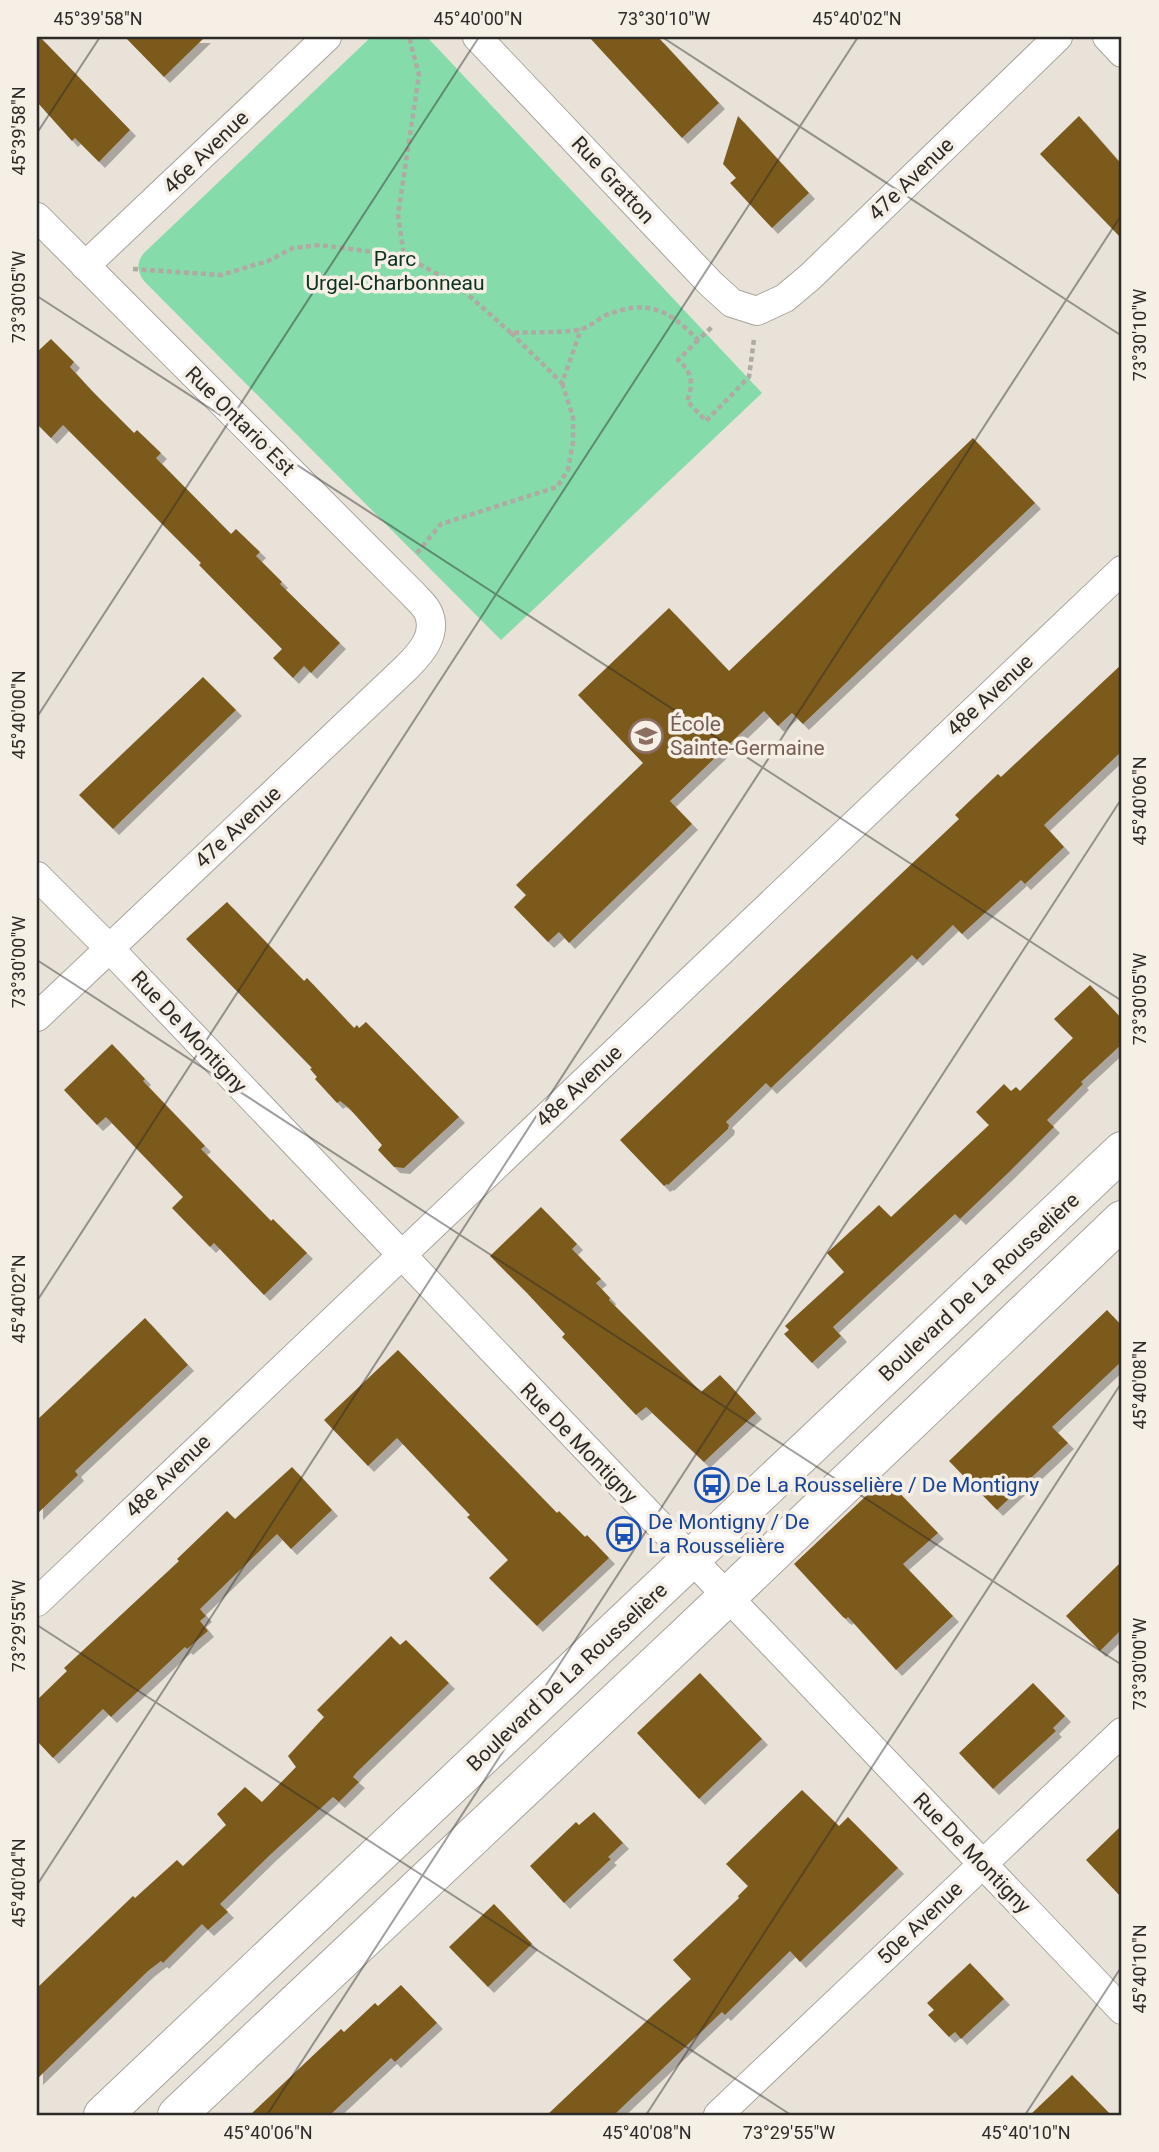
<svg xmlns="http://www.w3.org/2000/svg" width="1159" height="2152" viewBox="0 0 1159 2152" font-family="Roboto,sans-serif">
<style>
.green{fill:#85dba9}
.building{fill:#7b5a1b;filter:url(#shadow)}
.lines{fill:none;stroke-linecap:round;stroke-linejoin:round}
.street-casing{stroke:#a9a39b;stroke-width:30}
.secondary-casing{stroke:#a9a39b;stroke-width:40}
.path{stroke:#afaaa3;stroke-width:4.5;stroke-dasharray:5 3.5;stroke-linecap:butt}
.street{stroke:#fff;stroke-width:28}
.secondary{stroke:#fff;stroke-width:38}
.ticks{fill:none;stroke:#2d2b28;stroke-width:2;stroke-opacity:0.45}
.labels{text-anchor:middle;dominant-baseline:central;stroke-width:7;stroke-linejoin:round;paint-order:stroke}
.street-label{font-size:21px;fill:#2d2b28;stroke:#f5efe6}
.park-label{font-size:21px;fill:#0b321e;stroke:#f5efe6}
.education-label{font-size:21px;fill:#785e54;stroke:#f5efe6;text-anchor:start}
.transit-label{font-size:21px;fill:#164399;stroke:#f5efe6;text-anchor:start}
.neatline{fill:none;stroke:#2d2b28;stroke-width:2.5}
.ticks-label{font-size:18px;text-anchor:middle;fill:#2d2b28}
</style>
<defs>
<filter id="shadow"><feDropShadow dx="6" dy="6" stdDeviation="0" flood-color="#0004"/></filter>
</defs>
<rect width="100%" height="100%" fill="#e8e2d9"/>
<path class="green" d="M371 37H427L762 393 501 640 144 281C137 271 136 263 144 253Z"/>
<g class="building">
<polygon points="37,37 40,37 130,130 99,162 75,138 72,141 37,102"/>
<polygon points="125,37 205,37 164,77"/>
<polygon points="589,37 658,37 719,103 682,138"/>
<polygon points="738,116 809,193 772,228 730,183 736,178 723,164"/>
<polygon points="1079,116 1122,165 1122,239 1040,154"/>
<polygon points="51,339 74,362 70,367 92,391 134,433 137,430 161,453 156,458 231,534 236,529 260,552 256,556 282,582 280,584 340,643 311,673 304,666 293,678 273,658 282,649 199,565 201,563 63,425 51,438 37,424 37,352"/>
<polygon points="973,438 1035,503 803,724 792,713 778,726 764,711 670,801 692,824 569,943 559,932 548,942 514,907 526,895 516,885 643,763 578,695 669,608 729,671"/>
<polygon points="1122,664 1122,751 1044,825 1064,847 1025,884 1021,880 962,934 953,925 917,960 912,955 771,1088 766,1083 726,1122 729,1125 728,1129 668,1185 667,1184 664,1186 620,1140 959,819 955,815 998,774 1001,777"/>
<polygon points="203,677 236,710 113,829 79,795"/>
<polygon points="227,902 304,981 307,978 354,1028 357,1025 359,1028 366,1022 459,1117 404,1168 394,1167 378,1150 382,1145 349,1108 340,1101 337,1103 315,1079 317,1077 310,1069 312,1068 186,939"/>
<polygon points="1090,985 1122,1019 1122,1044 1081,1082 1083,1084 1047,1120 1054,1127 1006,1175 960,1219 955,1214 833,1327 841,1336 812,1363 784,1334 789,1330 785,1326 844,1272 827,1253 879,1205 891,1217 989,1125 976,1112 1004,1084 1011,1091 1016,1087 1020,1091 1073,1038 1054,1019"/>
<polygon points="112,1044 145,1079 143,1081 205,1146 201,1149 271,1221 273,1219 307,1253 264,1295 214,1243 210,1247 172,1208 183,1197 106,1117 97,1125 64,1090"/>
<polygon points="541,1207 577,1244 572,1249 601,1279 596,1283 610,1298 609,1300 701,1392 720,1375 756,1413 704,1462 646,1407 636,1415 562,1337 565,1334 527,1293 490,1256"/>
<polygon points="1107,1310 1122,1326 1122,1361 1052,1427 1068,1443 997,1510 949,1461"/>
<polygon points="145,1318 188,1365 75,1471 78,1475 37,1514 37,1420"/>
<polygon points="398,1350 557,1513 559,1511 585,1537 587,1535 609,1558 537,1626 489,1578 508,1560 467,1517 470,1515 397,1438 368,1466 324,1420"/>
<polygon points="292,1467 332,1510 291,1549 277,1534 200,1609 206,1616 200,1621 208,1631 187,1649 185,1647 111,1717 103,1709 53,1758 37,1741 37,1700 67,1671 64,1668 179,1561 177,1559 227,1511 235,1519"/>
<polygon points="885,1478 938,1533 903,1564 953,1616 896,1670 848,1617 846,1619 843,1617 794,1564"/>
<polygon points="1122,1561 1122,1629 1100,1651 1066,1616"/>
<polygon points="391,1636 400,1645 406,1640 449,1683 357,1772 353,1777 359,1782 339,1802 333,1797 271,1854 220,1904 228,1912 208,1930 202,1924 163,1963 161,1961 148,1971 37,2079 37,1988 133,1896 135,1898 177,1860 183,1866 226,1825 217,1814 245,1787 262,1802 296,1767 288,1756 324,1717 317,1710"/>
<polygon points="700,1673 762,1739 699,1799 637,1733"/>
<polygon points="1033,1683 1065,1716 1053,1728 1056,1731 993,1789 959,1753"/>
<polygon points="802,1790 839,1826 848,1817 898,1868 800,1962 790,1951 725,2015 722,2012 614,2115 547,2115 691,1979 673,1960 739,1898 738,1896 748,1886 726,1864"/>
<polygon points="594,1812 623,1843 608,1857 611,1859 564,1903 530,1866 576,1822 579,1825"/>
<polygon points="1122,1825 1122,1898 1086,1860"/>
<polygon points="494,1904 532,1944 488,1987 449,1947"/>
<polygon points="970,1963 1004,1999 961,2039 955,2032 949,2037 928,2015 934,2010 927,2003"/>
<polygon points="401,1985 437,2023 395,2062 391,2058 330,2115 250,2115 341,2029 344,2032 375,2003 378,2006"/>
<polygon points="1072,2075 1111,2115 1030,2115"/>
</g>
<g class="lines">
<g class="street-casing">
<g id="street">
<polyline points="477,37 711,284 732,303 757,311 785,298 810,277 1058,37"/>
<polyline points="1107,37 1122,53"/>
<path d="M37 217 413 594C417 599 425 605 428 612 438 634 421 653 407 667L37 1017"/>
<polyline points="85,266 327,37"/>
<polyline points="37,876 109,948 1122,2010"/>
<polyline points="37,1602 1122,570"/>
<polyline points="718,2115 1122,1732"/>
</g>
</g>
<g class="secondary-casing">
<g id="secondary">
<polyline points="103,2115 1122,1151"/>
<polyline points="177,2115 688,1634 1122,1220"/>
</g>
</g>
<g class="path">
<path d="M404 256 456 284 511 333C527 332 569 333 582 329 591 326 598 319 606 315 648 299 668 309 698 340L712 327"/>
<polyline points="133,269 221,275 268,261 293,248 320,245 404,256 398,215 419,75 409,37"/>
<polyline points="511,333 562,383 581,329"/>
<path d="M698 340 678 360C692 372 694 384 687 401L706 421 749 377 754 339"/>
<polyline points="417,553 441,524 557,487 568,470 573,442 573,417 562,383"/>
</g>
<use href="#street" class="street"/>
<use href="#secondary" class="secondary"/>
</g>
<path class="ticks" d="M662 37 1122 336M37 133 100 37M37 296 1122 1001M37 717 479 37M37 960 1122 1665M37 1301 858 37M37 1625 791 2115M37 1885 1122 214M267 2115 1122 798M646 2115 1122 1382M1025 2115 1122 1966"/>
<defs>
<g id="school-ring" transform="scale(1.75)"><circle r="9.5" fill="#f5efe6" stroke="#8d6e63" stroke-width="1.5"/><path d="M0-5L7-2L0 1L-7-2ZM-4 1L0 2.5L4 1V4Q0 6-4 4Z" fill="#8d6e63"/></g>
<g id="bus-ring" transform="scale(1.75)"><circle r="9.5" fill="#f5efe6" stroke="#1a4fb4" stroke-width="1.5"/><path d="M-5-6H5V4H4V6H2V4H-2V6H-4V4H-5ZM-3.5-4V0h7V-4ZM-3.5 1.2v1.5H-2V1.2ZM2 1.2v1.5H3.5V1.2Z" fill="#1a4fb4"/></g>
</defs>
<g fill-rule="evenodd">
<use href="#school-ring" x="646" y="736"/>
<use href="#bus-ring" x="712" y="1485"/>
<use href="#bus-ring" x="624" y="1534"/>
</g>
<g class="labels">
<g class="street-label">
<text transform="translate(206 152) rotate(-44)">46e Avenue</text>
<text transform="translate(911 179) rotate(-44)">47e Avenue</text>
<text transform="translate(613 180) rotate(47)">Rue Gratton</text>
<text transform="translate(240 421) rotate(45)">Rue Ontario Est</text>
<text transform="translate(990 695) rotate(-43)">48e Avenue</text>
<text transform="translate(238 827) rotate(-43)">47e Avenue</text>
<text transform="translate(189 1032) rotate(47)">Rue De Montigny</text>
<text transform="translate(579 1086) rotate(-43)">48e Avenue</text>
<text transform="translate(979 1287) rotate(-43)">Boulevard De La Rousselière</text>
<text transform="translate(579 1443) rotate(46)">Rue De Montigny</text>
<text transform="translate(168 1476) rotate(-44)">48e Avenue</text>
<text transform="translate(567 1677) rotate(-43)">Boulevard De La Rousselière</text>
<text transform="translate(972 1853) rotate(46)">Rue De Montigny</text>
<text transform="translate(920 1923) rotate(-44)">50e Avenue</text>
</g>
<g class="park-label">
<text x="395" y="259">Parc<tspan x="395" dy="24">Urgel-Charbonneau</tspan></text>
</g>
<g class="education-label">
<text x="670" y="724">École<tspan x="670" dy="24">Sainte-Germaine</tspan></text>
</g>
<g class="transit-label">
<text x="736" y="1485">De La Rousselière / De Montigny</text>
<text x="648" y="1522">De Montigny / De<tspan x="648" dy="24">La Rousselière</tspan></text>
</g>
</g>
<rect width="1159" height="2152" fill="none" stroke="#f5efe6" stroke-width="77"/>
<rect x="38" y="38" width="1082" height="2076" class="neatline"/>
<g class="ticks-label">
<text x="98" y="25">45°39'58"N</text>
<text x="478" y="25">45°40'00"N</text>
<text x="664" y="25">73°30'10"W</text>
<text x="857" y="25">45°40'02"N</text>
<text transform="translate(19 131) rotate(-90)" y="6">45°39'58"N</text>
<text transform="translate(19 297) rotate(-90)" y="6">73°30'05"W</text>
<text transform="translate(1140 335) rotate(-90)" y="6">73°30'10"W</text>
<text transform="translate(19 715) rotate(-90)" y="6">45°40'00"N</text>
<text transform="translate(1140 801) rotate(-90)" y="6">45°40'06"N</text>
<text transform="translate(19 962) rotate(-90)" y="6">73°30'00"W</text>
<text transform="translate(1140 999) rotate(-90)" y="6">73°30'05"W</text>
<text transform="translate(19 1299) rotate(-90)" y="6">45°40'02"N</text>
<text transform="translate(1140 1385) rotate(-90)" y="6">45°40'08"N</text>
<text transform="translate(19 1626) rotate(-90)" y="6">73°29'55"W</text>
<text transform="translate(1140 1664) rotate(-90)" y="6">73°30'00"W</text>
<text transform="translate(19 1883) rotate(-90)" y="6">45°40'04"N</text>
<text transform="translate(1140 1969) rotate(-90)" y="6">45°40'10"N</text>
<text x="268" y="2139">45°40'06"N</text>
<text x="647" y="2139">45°40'08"N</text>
<text x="789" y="2139">73°29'55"W</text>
<text x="1026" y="2139">45°40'10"N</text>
</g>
</svg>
